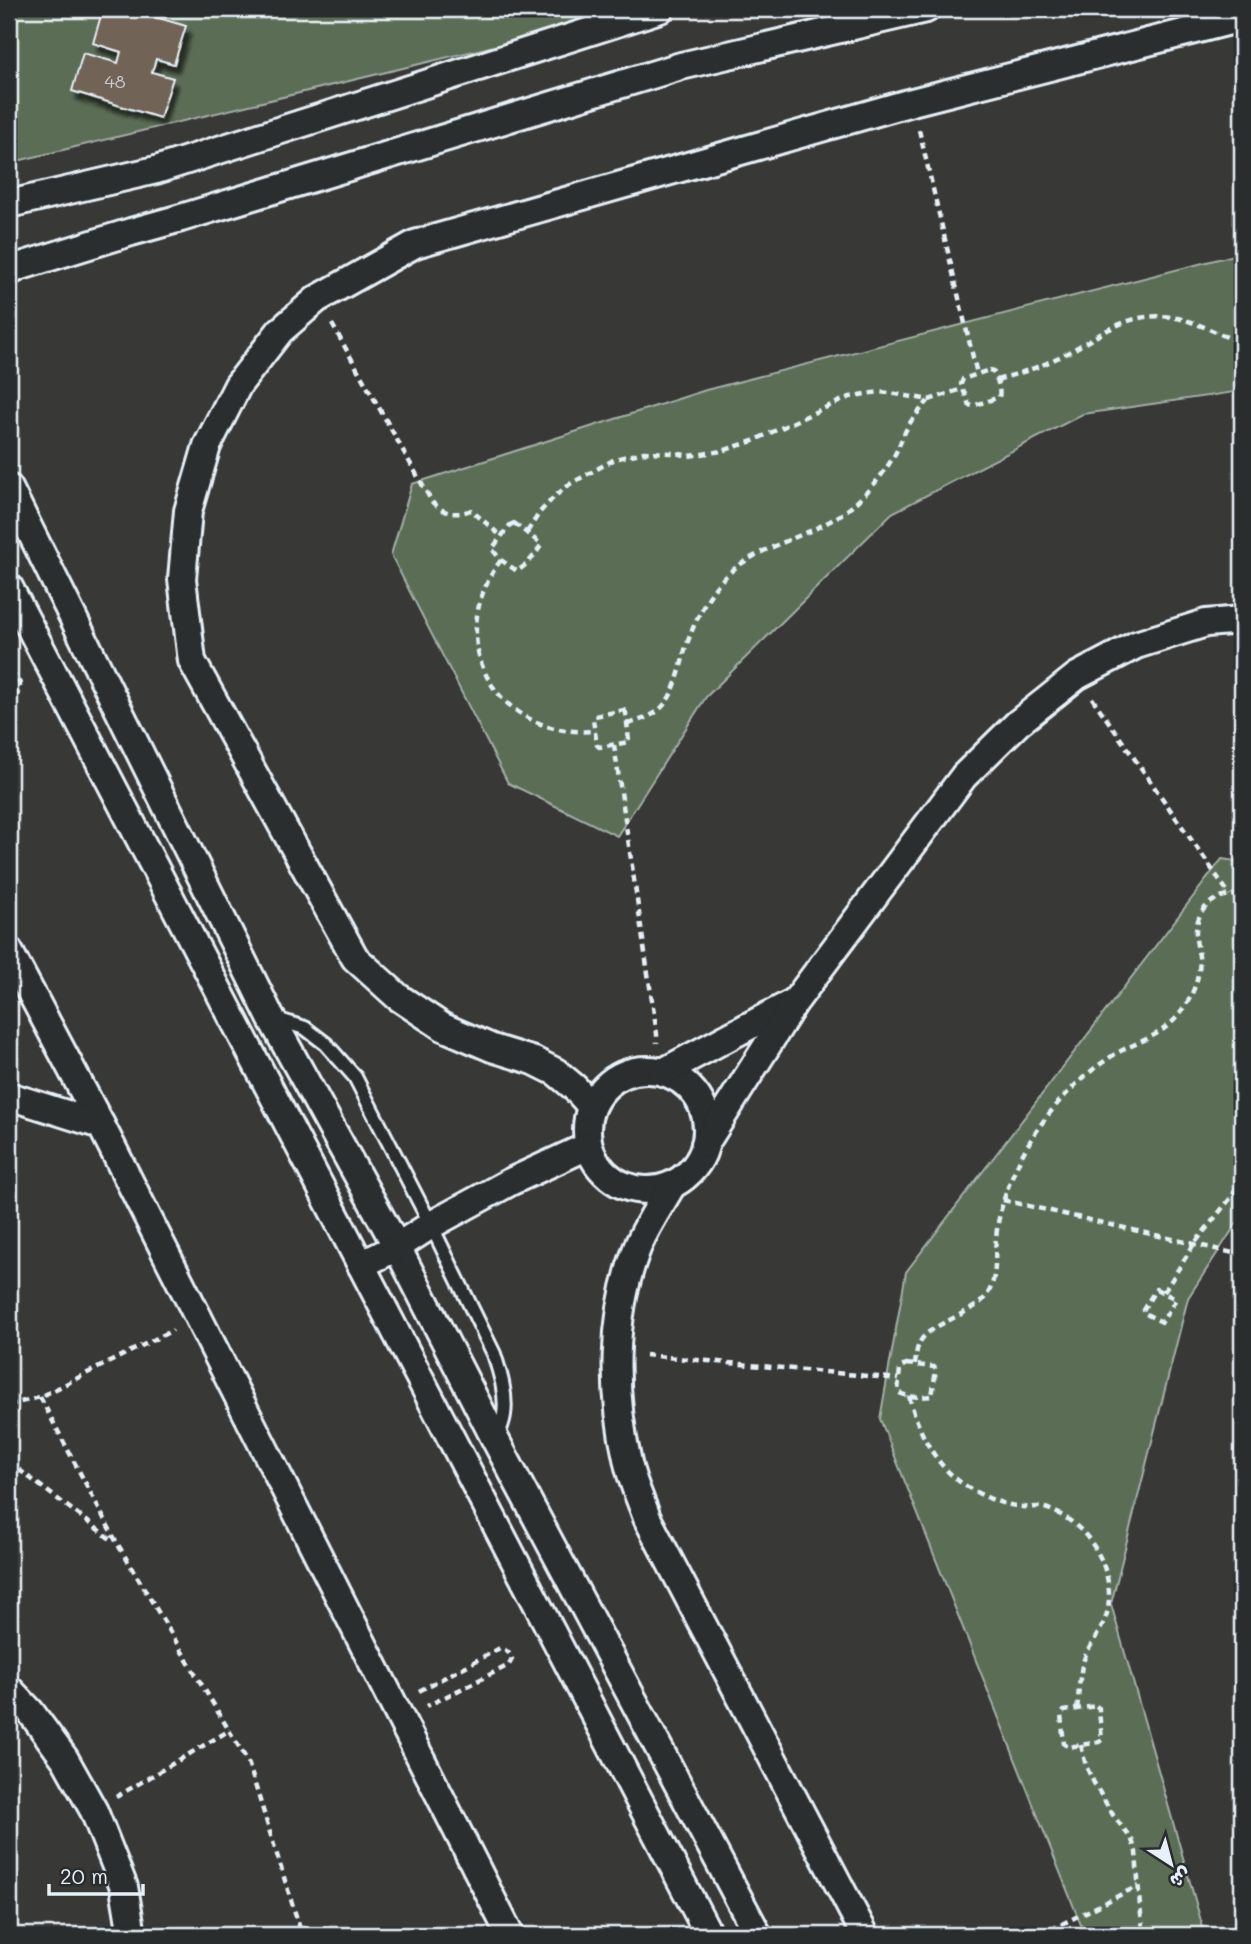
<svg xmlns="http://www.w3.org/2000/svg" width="1251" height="1944" viewBox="0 0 1251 1944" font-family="Mali,'Playpen Sans Arabic',sans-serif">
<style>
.green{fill:#5c6d56;stroke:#a2afa7;stroke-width:2}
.building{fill:#716457;stroke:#e8f1f8;stroke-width:2;filter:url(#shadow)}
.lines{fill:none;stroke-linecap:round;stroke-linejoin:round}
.service-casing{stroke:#e8f1f8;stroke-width:18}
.minor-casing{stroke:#e8f1f8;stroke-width:32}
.path{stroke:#e8f1f8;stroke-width:4.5;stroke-dasharray:7 5;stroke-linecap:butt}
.service{stroke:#2a2d2e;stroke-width:12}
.minor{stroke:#2a2d2e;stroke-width:26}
.labels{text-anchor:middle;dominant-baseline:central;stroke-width:6;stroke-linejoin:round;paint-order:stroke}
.number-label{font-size:18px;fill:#caced0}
</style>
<defs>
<filter id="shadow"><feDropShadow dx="4.5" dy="8" stdDeviation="2" flood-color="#0009"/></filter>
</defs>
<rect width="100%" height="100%" fill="#383836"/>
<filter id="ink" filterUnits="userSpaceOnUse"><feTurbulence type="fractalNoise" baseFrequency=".0143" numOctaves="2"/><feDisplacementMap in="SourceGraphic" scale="14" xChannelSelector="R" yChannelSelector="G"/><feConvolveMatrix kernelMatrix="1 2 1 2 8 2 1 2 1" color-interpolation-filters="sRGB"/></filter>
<g filter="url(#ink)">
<g class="green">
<polygon points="9,9 648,9 9,163"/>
<polygon points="1242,253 1242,391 1083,414 892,513 706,697 617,836 508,783 391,555 412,484 706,390"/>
<polygon points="1222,859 1242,862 1242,1215 1188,1298 1111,1604 1205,1935 1085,1935 880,1419 906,1272"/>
</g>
<polygon class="building" points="103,9 128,9 186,26 174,64 156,59 152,72 173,78 160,118 72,91 83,53 118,63 121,52 93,43"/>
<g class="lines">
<g class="service-casing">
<path id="service" d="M273 1018 305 1028 326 1044 355 1077 431 1225 494 1354C500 1373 507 1395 504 1415 503 1422 500 1430 497 1437"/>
</g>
<g class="minor-casing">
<g id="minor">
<polyline points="9,204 156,170 660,9"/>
<polyline points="9,272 18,267 131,232 181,218 681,66 926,9"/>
<polyline points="9,488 271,1018 397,1247 496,1441 758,1935"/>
<polyline points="9,587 709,1935"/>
<polyline points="9,951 101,1125 510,1935"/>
<circle cx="647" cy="1130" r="60"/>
<polyline points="663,1072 792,1003"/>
<polyline points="9,1096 101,1125"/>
<polyline points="591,1106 574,1087 556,1072 534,1061 492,1048 443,1027 398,997 355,958 192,661 182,579 188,511 207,446 238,385 280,331 317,299 415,244 912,102 1242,18"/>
<polyline points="705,1144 794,1003 964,776 1018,723 1077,676 1136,645 1206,623 1242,620"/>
<path d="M672 1185C660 1206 644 1229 636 1251 611 1318 612 1394 628 1463 632 1482 641 1500 647 1518L865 1935"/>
<polyline points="361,1265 397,1247 431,1225 510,1182 588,1146"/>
<polyline points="9,1689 30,1711 65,1759 94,1811 124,1887 132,1935"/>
</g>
</g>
<g class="path">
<polyline points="919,130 977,374"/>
<path d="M332 324 432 502C444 514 455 516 471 510L501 536"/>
<path d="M989 370 993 371C997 378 1001 389 999 397L973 406 969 405 961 384 963 379Z"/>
<path d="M997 380C1016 374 1035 369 1053 360 1096 341 1124 308 1177 318 1200 323 1220 335 1242 343"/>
<path d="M514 523 541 544C538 553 526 566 517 571L501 560 492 549 510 525Z"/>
<polyline points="527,532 540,512 554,497 570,484 615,459 644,452 675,453 689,456 722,451 753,441 813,413 850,397 865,394 880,392 896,394 929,400 962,389"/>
<path d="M501 560C441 640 495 739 595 731"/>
<polyline points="9,674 14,675 20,683 20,689 17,694 9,698"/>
<polyline points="1092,698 1230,895"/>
<polygon points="624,710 626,713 629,742 599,747 597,745 593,720 595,716"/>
<path d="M628 724C640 720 652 717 661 708 676 693 680 669 685 650 692 628 702 606 715 588 749 544 809 541 851 507 867 493 881 478 892 459 898 450 901 440 906 430 911 419 921 410 928 401"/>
<polyline points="614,745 657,1034 657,1043"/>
<polyline points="1003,1200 1242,1255"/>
<polygon points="1156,1289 1176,1299 1162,1322 1144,1313 1143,1310"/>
<polyline points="1164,1292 1194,1244 1233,1195 1242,1174"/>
<polyline points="645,1355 899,1379"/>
<path d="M906 1364 934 1367 936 1370 932 1396C921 1397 906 1398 898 1392L900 1368Z"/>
<path d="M915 1365C916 1358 916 1350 919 1344 927 1323 974 1315 987 1295 998 1278 994 1257 996 1238 997 1227 999 1216 1002 1206 1018 1147 1058 1092 1109 1058 1126 1046 1148 1041 1165 1028 1183 1015 1196 991 1199 970 1201 958 1197 950 1196 938 1194 910 1214 892 1242 895"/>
<path d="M909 1396C920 1437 938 1473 978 1493 992 1500 1008 1506 1024 1507 1030 1508 1039 1506 1045 1508 1083 1520 1110 1559 1109 1598 1108 1626 1095 1634 1085 1657 1079 1670 1079 1694 1077 1710"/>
<polyline points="40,1397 117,1543 248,1762 302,1935"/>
<polyline points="9,1405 40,1397 173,1330"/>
<polyline points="9,1462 113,1541"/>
<path d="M419 1691 500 1648C507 1650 509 1652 512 1659L509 1665 427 1706"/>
<polygon points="1096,1706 1099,1708 1099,1711 1102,1740 1099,1742 1069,1747 1064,1744 1061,1715 1064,1711"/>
<polyline points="1081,1745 1086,1766 1094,1783 1113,1815 1132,1840 1136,1852 1140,1907 1144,1935"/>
<polyline points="116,1797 230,1730"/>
<polyline points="1040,1935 1138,1886"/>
</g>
<use href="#service" class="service"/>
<use href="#minor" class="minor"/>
</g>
</g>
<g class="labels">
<g class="number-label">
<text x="115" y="81">48</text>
</g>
</g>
<rect width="1251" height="1944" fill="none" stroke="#2a2d2e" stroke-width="35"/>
<rect x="18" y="18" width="1216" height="1909" fill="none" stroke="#e8f1f8" stroke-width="2.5" filter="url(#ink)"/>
<g transform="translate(1171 1864) rotate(144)" stroke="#2a2d2e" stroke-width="5" paint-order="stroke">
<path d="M0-5L12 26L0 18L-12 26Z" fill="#e8f1f8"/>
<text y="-10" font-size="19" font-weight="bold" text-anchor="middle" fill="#e8f1f8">ش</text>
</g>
<path d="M49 1884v10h94v-10" fill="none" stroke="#e8f1f8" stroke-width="3.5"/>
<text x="60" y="1884" font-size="21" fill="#e8f1f8" stroke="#2a2d2e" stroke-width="5" paint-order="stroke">20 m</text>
</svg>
